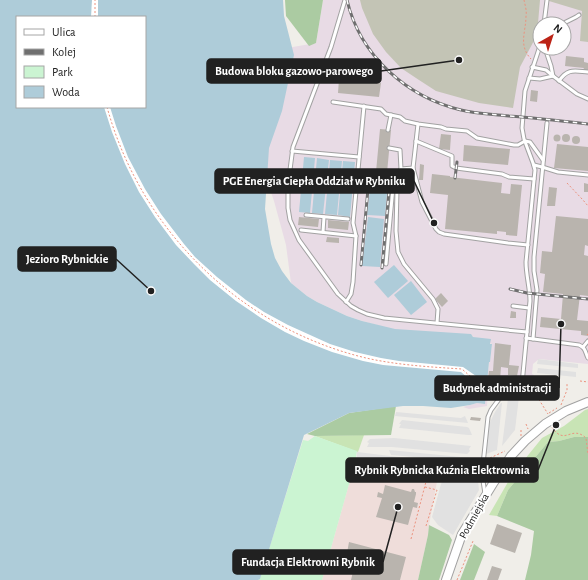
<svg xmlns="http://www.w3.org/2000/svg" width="588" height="580" viewBox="0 0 588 580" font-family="'Alegreya Sans',sans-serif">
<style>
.commercial{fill:#efddda}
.industrial{fill:#e8dbe5;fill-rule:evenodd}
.construction{fill:#c3c4b5}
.grass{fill:#c8e4b5}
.forest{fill:#abcba2}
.park{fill:#cbf4d2}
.parking{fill:#e1e1e1}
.water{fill:#aeccd9;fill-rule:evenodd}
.pier{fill:#fff}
.building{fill:#b9b4ae}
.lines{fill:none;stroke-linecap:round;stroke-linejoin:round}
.service-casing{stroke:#a2a2a2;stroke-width:5}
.tertiary-casing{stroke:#a2a2a2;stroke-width:10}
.path{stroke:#eb927e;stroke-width:1;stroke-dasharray:2 2;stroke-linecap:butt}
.service{stroke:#fff;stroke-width:3}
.tertiary{stroke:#fff;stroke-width:8}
.rail-casing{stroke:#6f6f6f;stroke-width:3}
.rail{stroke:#fff;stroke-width:1.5;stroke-dasharray:4.5;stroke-linecap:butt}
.labels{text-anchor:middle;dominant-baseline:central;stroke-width:4;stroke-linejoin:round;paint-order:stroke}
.street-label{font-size:11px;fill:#212121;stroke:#fff}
.leader{fill:none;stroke:#212121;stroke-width:1.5}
.callout-dot{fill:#212121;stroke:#fff;stroke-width:1.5}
.callout{fill:#212121;stroke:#212121;stroke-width:1.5}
.callout-label{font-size:12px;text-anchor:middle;font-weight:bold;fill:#fff}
</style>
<rect width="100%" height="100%" fill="#f0eee9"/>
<polygon class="commercial" points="355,463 438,476 429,525 428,535 418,580 322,580"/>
<path class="industrial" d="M323 0H588V364L539 359 533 364 532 374 534 375 533 382 508 380 507 385 495 384 488 388 487 406 469 409 463 407 477 403 485 404 489 362 490 361 492 344 473 337 471 335 395 330 362 321 347 316 317 302 307 296 291 283 286 245 274 201 258 155 287 48 316 43ZM540 24H564V48H540Z"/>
<g class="construction">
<polygon points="360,0 540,0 537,35 520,67 513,108 479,103 436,91 419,80 401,68 386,52 373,34 362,8"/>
<polygon points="549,0 588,0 588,42 580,41 582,11 549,1"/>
</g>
<g class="grass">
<polygon points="588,409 588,437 574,437 559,441 548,442 508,490 497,516 489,515 512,475 542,438 564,426 585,410"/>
<polygon points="364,435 358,452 315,436"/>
</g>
<g class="forest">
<polygon points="285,0 323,0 316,43 309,46 286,16"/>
<polygon points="396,406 391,435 315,436 307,434 349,413"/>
<polygon points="574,437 588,437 588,580 525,580 531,555 534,531 497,516 508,490 548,442 559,441"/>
<polygon points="429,525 449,535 452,540 439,580 418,580 428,535"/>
<polygon points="474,544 485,552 474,580 460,580"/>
</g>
<polygon class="park" points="315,436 357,451 355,463 322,580 258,580 260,578 303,440 308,441"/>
<g class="parking">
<polygon points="538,359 578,364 578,368 537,364"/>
<polygon points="538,368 576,372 576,377 537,373"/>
<polygon points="512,394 515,394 519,397 515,430 502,446 508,398"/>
<polygon points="501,403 502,403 497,450 486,454 489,424 495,412"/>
<polygon points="396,412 461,418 465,416 468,423 395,416"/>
<polygon points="402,420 467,427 469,428 472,435 468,435 400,428 399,428 401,424 399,424"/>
<polygon points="394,438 471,446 469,449 470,451 467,454 392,447 367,447 369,443 367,442 370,439"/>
<polygon points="389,450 471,458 471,462 391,455"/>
<polygon points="357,452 440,462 438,476 356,463"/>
<polygon points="452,466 468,467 477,471 479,490 453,535 438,525 432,517 441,484 443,480 448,479"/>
</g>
<g class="water">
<path d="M0 0H283L284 16 294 55 282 111 269 148 265 209 271 244 275 258 282 271 291 283 307 296 317 302 347 316 362 321 395 329 471 334 473 337 491 339 490 344H492L490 362H489L485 404 477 403 470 405 451 408 423 406H403L349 413 304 435 260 579 258 580H0ZM17 17H145V107H17Z"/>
<polygon points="304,157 315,158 310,213 299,212"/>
<polygon points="317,158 329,160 323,214 312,213"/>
<polygon points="330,160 342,161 337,215 325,214"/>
<polygon points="343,161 355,162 350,217 338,215"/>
<polygon points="371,181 388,182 385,216 367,215"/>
<polygon points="368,217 384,219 380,267 362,266"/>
<polygon points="394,265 408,281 388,298 374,282"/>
<polygon points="411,281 427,302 411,315 394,295"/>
</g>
<g class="pier">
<polygon points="92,0 98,0 98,17 91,17"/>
<polygon points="104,107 110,107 116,126 128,157 145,189 161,214 184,244 195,257 217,277 246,300 264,312 288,325 330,344 355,352 381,358 399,361 463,367 476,376 487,378 486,385 477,384 468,378 461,372 383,365 363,361 332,352 304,341 285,332 261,318 236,301 210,280 194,264 176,245 155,217 139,192 125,164 112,132"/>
</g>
<g class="building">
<polygon points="566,56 584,58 584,62 588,63 588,71 583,70 584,68 565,66"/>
<polygon points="339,79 381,83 379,97 338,93"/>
<polygon points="531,90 538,91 537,102 530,101"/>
<polygon points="380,129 391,130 387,173 376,172"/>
<circle cx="566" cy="138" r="4"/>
<polygon points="441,134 451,135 450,150 439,149"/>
<circle cx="557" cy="138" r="3.5"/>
<circle cx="576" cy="140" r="4"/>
<polygon points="557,144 588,147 588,171 554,168"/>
<polygon points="464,145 510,149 508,165 463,161"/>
<polygon points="420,164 424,165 423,180 419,180"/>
<polygon points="432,174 450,176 450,177 502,183 501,193 510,194 511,184 522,185 517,236 506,235 506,232 497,231 497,234 445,229 448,195 430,193"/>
<polygon points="584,183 588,184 588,192 584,192"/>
<polygon points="549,187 557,188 555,206 547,206"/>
<polygon points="556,216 588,219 588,246 585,245 584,255 588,256 588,296 580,295 577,320 588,321 588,336 581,335 581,331 540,327 541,317 561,319 563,294 543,292 545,274 540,273 542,251 552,252"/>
<polygon points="299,217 319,219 318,227 298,225"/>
<polygon points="328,220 349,222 348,230 328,228"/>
<polygon points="327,237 339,238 339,243 326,242"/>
<polygon points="441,293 448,301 442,307 435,299"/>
<polygon points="511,311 516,312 516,318 510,318"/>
<polygon points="495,343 511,345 509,365 519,366 517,376 508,375 508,368 501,367 500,380 488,379 489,371 493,371"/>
<polygon points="471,417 481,418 480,421 470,420"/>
<polygon points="385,485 411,492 412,489 414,489 415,492 416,492 416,494 414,502 418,503 417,508 413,507 408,525 376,517 382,498 377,497 378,492 383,494"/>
<polygon points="497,524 522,533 515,553 490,544"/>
<polygon points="349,542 406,557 400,580 351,580 357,555 347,553"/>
<polygon points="492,566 502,569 498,580 487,580"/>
</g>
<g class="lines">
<g class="service-casing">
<g id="service">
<polyline points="345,0 331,47 293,147 288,185 288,208 290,220 299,240 338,294 351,306 358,310 367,314 384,318 527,332"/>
<polyline points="544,24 547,0"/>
<polyline points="562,24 576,17 579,15"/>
<polyline points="545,48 551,66 553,76"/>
<polyline points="532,67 546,70 553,76 577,94 588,99"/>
<polyline points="529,78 540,79 553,76"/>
<path d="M559 81C568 68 574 71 588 72"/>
<polyline points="333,102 381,109 386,114 400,117 405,121 418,124 441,127 446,129 467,131 477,138 514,145 518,145 525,141 530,142 543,160"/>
<polyline points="418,124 413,168 422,202 436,229 439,232 444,234 508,243 528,245"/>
<polyline points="388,130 391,115"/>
<polyline points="416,141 452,156 452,166 456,168 502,174 509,177 534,179"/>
<polyline points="389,148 400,150 401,169"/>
<polyline points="292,151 359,157"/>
<polyline points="534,165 542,167 558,172 588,175"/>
<polyline points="358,173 388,177 396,175 401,169 413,168"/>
<polyline points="396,175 397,190 396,231 398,252 404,264 433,299 438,309 437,323"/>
<polyline points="306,215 348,219"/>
<polyline points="301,230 356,236"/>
<polyline points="323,232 324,217"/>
<polyline points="386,264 394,176"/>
<polyline points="346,302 351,294 353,282 356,236 353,223 364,106"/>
<polyline points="513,306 529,308"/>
<path d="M526 338 579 345C586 348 585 352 588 358"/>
<polyline points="533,339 537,290 534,271 534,257 547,123"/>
<polyline points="583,347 588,341"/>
<path d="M522 384 530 301C530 288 526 275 526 262L535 170 533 163 524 139 522 128 525 91 540 46"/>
<polyline points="483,460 494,466 504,464"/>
<polyline points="484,466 487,475 493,482"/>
<polyline points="485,494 482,474 488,417 491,410 508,387"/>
</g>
</g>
<g class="tertiary-casing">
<polyline id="tertiary" points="446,580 462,534 494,482 511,456 525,441 545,424 566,411 588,402"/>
</g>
<g class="path">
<path d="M524 0C525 5 527 11 526 16 526 32 518 45 531 59"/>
<polyline points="95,17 95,0"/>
<path d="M107 107C141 231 241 328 366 358 397 365 430 367 462 369 471 377 475 381 487 382"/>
<polyline points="567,183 583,200 588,206"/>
<polyline points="587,334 588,335"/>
<polyline points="533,381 533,390 548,414"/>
<polyline points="580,381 588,382"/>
<polyline points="561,405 567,390 567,384"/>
<polyline points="549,413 557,408"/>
<polyline points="526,424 528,429"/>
<path d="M552 427C565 447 571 424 586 438L588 454"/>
<polyline points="521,436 521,428"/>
<polyline points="490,458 505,451"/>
<polyline points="425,487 437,490 426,526"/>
<polyline points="411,539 428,474"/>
<polyline points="457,580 473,541"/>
</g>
<use href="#service" class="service"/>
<use href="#tertiary" class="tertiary"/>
<g class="rail-casing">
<g id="rail">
<path d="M347 0C360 56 407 97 461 110 477 114 493 114 509 116 536 118 562 121 588 124"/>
<polyline points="455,178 457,162"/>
<polyline points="361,265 369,178"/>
<polyline points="382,268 390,180"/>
<polyline points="510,289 527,293 588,299"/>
</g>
</g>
<use href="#rail" class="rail"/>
</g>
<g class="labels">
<g class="street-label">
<text transform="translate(474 516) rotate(-61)">Podmiejska</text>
</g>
</g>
<path class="leader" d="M459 60L381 71M434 223L414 181M151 291L116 259M561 324L559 388M556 425L538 470M398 507L383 562"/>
<g class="callout-dot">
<circle cx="459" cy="60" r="4"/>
<circle cx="434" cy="223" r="4"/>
<circle cx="151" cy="291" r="4"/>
<circle cx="561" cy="324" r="4"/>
<circle cx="556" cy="425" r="4"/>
<circle cx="398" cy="507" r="4"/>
</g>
<g class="callout">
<rect x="207" y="59" width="174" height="24" rx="4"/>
<rect x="215" y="169" width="199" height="24" rx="4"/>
<rect x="18" y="247" width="98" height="24" rx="4"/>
<rect x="435" y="376" width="124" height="24" rx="4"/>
<rect x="346" y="458" width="192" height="24" rx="4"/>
<rect x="233" y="550" width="150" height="24" rx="4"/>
</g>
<g class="callout-label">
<text x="294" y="75">Budowa bloku gazowo-parowego</text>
<text x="314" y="185">PGE Energia Ciepła Oddział w Rybniku</text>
<text x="67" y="263">Jezioro Rybnickie</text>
<text x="497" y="392">Budynek administracji</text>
<text x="442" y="474">Rybnik Rybnicka Kuźnia Elektrownia</text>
<text x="308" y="566">Fundacja Elektrowni Rybnik</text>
</g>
<rect x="16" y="16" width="130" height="92" fill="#ffffff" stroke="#a6a6a6"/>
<rect x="24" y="29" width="20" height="6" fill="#ffffff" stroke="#a6a6a6"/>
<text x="52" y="36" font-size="12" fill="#212121">Ulica</text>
<rect x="24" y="49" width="20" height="6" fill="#6f6f6f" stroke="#a6a6a6"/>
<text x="52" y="56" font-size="12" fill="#212121">Kolej</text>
<rect x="24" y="66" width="20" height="12" fill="#cbf4d2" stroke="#a6a6a6"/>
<text x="52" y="76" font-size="12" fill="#212121">Park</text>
<rect x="24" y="86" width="20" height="12" fill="#aeccd9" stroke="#a6a6a6"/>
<text x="52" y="96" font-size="12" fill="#212121">Woda</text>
<g transform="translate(552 36) rotate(39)"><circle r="19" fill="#ffffff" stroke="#a6a6a6"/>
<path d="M0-3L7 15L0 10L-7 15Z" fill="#bc2316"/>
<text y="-6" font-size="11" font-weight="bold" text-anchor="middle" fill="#212121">N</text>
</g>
</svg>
